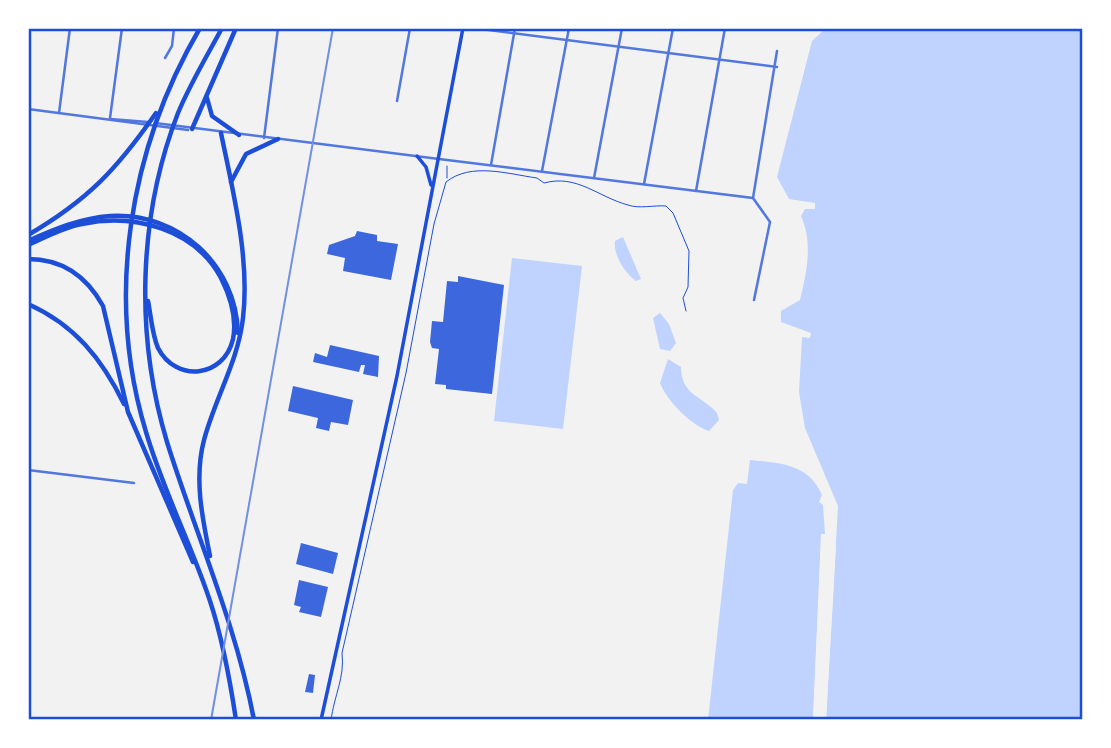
<svg xmlns="http://www.w3.org/2000/svg" width="1111" height="748" viewBox="0 0 1111 748" font-family="Signika,sans-serif">
<style>
.water{fill:#bfd3fe}
.pier{fill:#f2f2f2}
.building{fill:#3d67dc}
.lines{fill:none;stroke-linecap:round;stroke-linejoin:round}
.path{stroke:#1d4ed8;stroke-width:1}
.minor{stroke:#5277de;stroke-width:2.5}
.tertiary{stroke:#5277de;stroke-width:2.5}
.secondary{stroke:#1d4ed8;stroke-width:3.5}
.motorway{stroke:#1d4ed8;stroke-width:4.5}
.rail{stroke:#7290e2;stroke-width:2}
.neatline{fill:none;stroke:#1d4ed8;stroke-width:2.5}
</style>
<rect width="100%" height="100%" fill="#f2f2f2"/>
<g class="water">
<path d="M826 28H1083V720H826L838 506 805 428 799 392 802 337 810 338 811 333 781 322V311L800 300C807 272 813 242 801 216L805 209H815V203L789 199 777 177 812 41Z"/>
<path d="M623 237 641 279 636 281C625 273 613 255 615 241Z"/>
<polygon points="512,258 582,266 563,429 494,421"/>
<polygon points="660,313 669,324 676,343 670,351 660,349 653,318"/>
<path d="M668 359 681 367C681 396 703 396 717 413L719 420 709 431C691 425 667 401 660 383Z"/>
<path d="M750 460C781 463 809 464 822 495L819 502 823 505 825 534H821L813 720H708L733 490 738 483 747 484Z"/>
</g>
<g class="pier">
<polygon points="821,544 824,545 820,665 816,720 813,720"/>
<polygon points="832,546 836,546 826,720 822,720"/>
</g>
<g class="building">
<polygon points="357,231 377,235 377,241 398,244 391,280 343,271 345,258 327,254 329,245 355,236"/>
<polygon points="458,276 504,285 492,394 446,389 446,385 435,384 439,349 432,348 430,342 432,321 443,322 447,281 458,282"/>
<polygon points="330,345 379,356 378,377 363,374 365,365 361,365 359,372 313,362 315,353 327,357"/>
<polygon points="293,386 353,400 348,425 331,422 329,431 316,428 318,418 288,411"/>
<polygon points="301,543 338,553 333,574 296,564"/>
<polygon points="299,580 328,587 321,617 299,612 301,607 294,605"/>
<polygon points="309,674 315,675 313,693 305,692"/>
</g>
<g class="lines">
<g class="path">
<polyline points="447,178 447,166"/>
<path d="M331 720C334 696 345 677 342 653L406 373 434 224 446 182C471 162 508 174 537 178L544 183C577 174 598 197 628 205 639 209 654 205 666 206L673 213 689 251 688 287 683 298 686 311"/>
</g>
<g class="minor">
<polyline points="473,28 777,67"/>
<polyline points="165,58 172,46 174,28"/>
<polyline points="397,101 410,28"/>
<polyline points="59,113 70,28"/>
<polyline points="110,118 122,28"/>
<polyline points="264,138 278,28"/>
<polyline points="439,159 753,198"/>
<polyline points="491,165 515,28"/>
<polyline points="542,171 569,28"/>
<polyline points="594,178 622,28"/>
<polyline points="644,184 673,28"/>
<polyline points="696,191 725,28"/>
<polyline points="754,300 770,222 753,198 777,51"/>
<polyline points="28,470 134,483"/>
</g>
<g class="tertiary">
<polyline points="28,109 188,130"/>
<polyline points="110,119 148,122"/>
<polyline points="155,123 439,159"/>
</g>
<g class="secondary">
<polyline points="417,156 426,167 431,185"/>
<polyline points="321,720 397,376 463,28"/>
</g>
<g class="motorway">
<path d="M200 28C129 149 105 297 146 432 163 490 191 544 210 601 223 640 230 680 236 720"/>
<path d="M222 28C207 56 190 84 178 113 138 216 135 336 167 442 196 535 236 624 254 720"/>
<polyline points="207,98 212,116 239,135"/>
<polyline points="192,129 236,28"/>
<polyline points="231,182 246,154 278,139"/>
<path d="M28 235C88 200 117 169 156 113"/>
<path d="M28 241C55 229 81 218 110 216 179 212 236 265 238 333"/>
<path d="M28 245C46 237 64 227 82 224 134 213 195 229 221 278 230 296 237 319 233 339 224 378 176 383 158 348 152 334 151 316 148 301"/>
<path d="M28 259C62 259 87 277 103 306L128 412 193 562"/>
<path d="M28 304C75 325 102 359 124 404"/>
<path d="M210 556C202 517 194 478 204 440 215 398 238 362 243 318 250 258 233 192 221 133"/>
</g>
<polyline class="rail" points="211,720 333,28"/>
</g>
<rect width="1111" height="748" fill="none" stroke="#ffffff" stroke-width="60"/>
<rect x="30" y="30" width="1051" height="688" class="neatline"/>
</svg>
